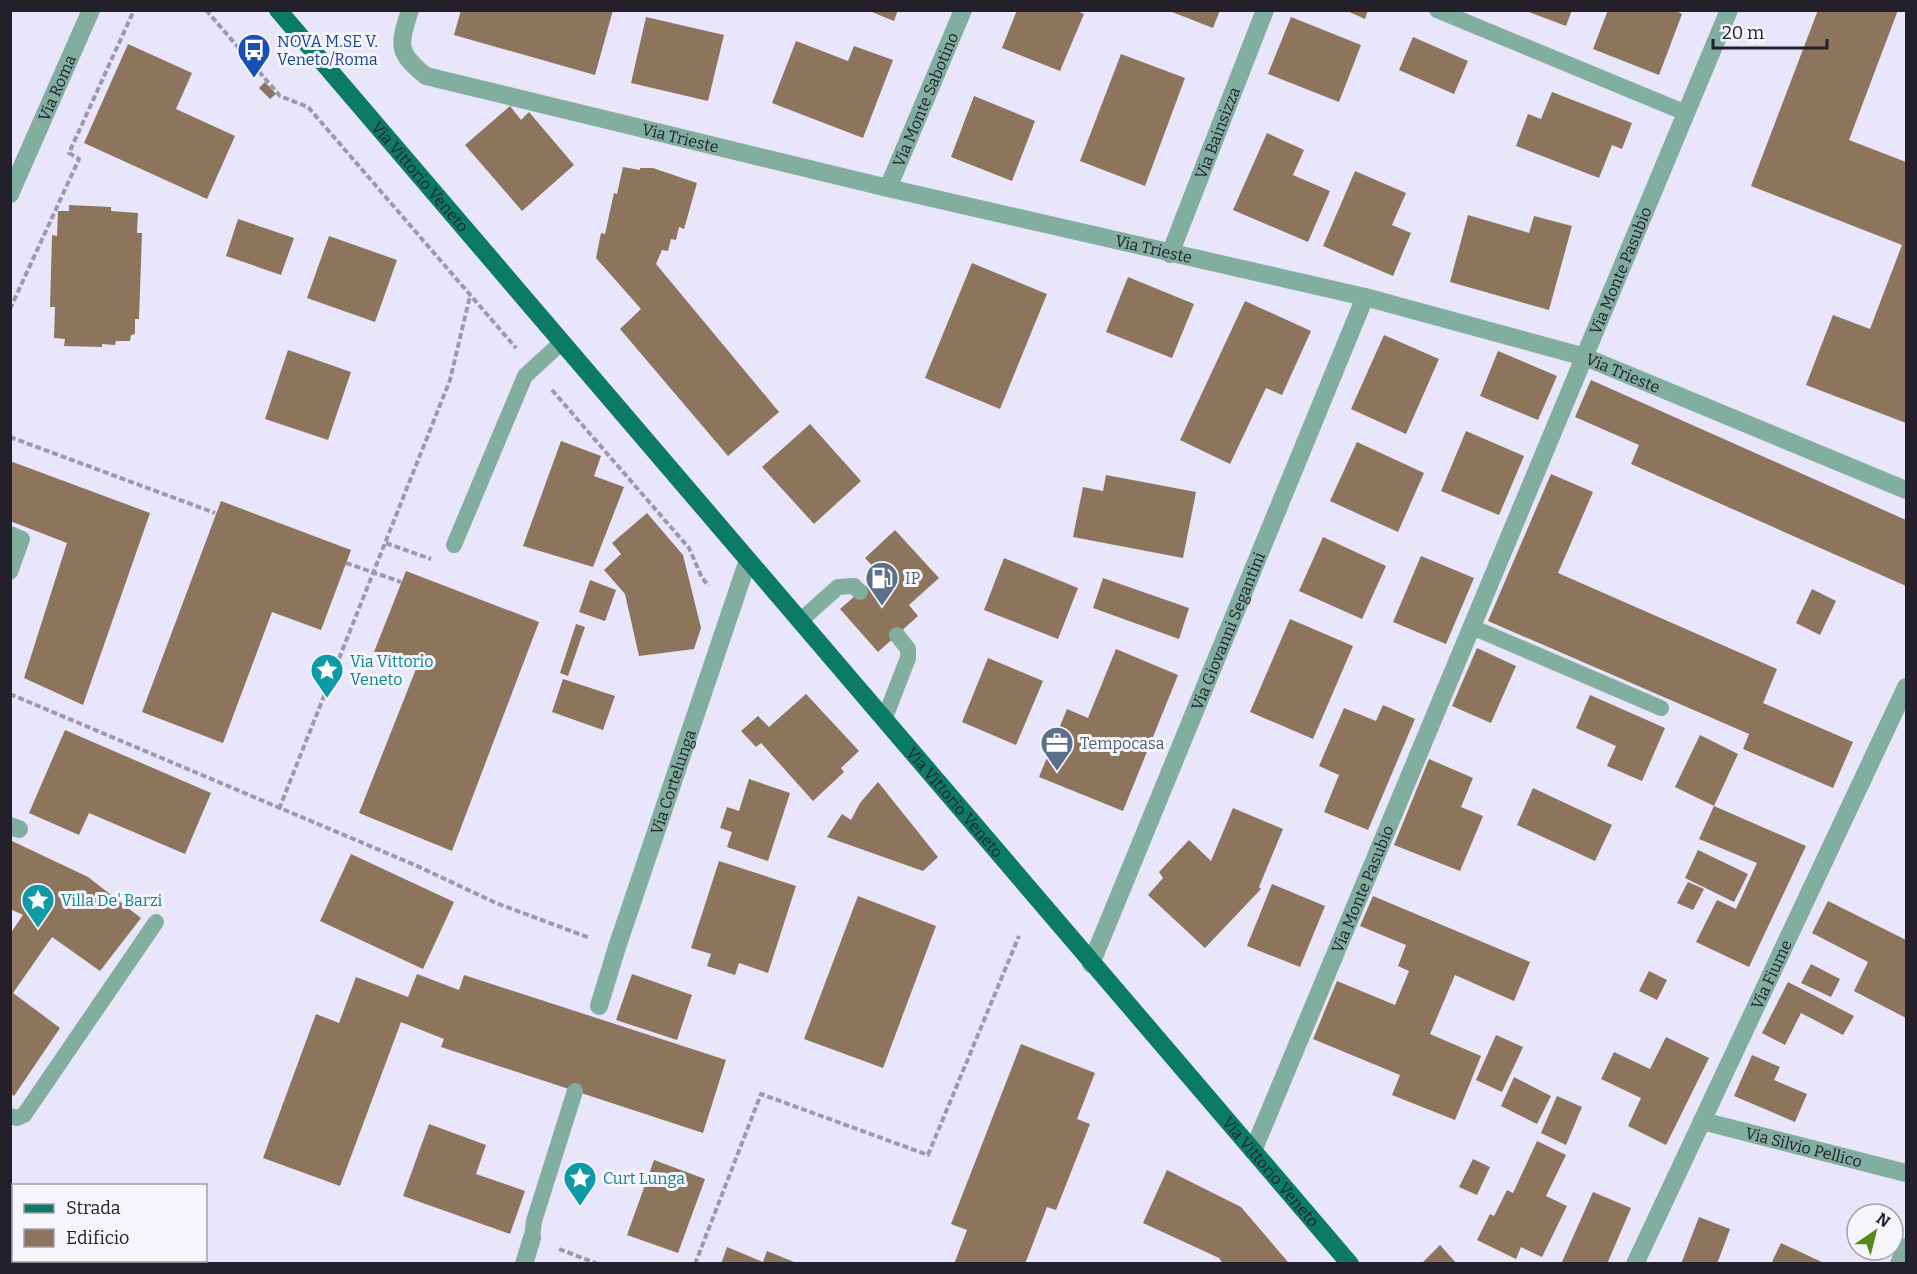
<svg xmlns="http://www.w3.org/2000/svg" width="1917" height="1274" viewBox="0 0 1917 1274" font-family="Bitter,serif">
<style>
.building{fill:#8c755c}
.lines{fill:none;stroke-linecap:round;stroke-linejoin:round}
.path{stroke:#9d99ab;stroke-width:4;stroke-dasharray:6 3;stroke-linecap:butt}
.lane{stroke:#82aea0;stroke-width:16}
.street{stroke:#82aea0;stroke-width:18}
.primary{stroke:#0b7b65;stroke-width:18}
.labels{text-anchor:middle;dominant-baseline:central;stroke-width:6;stroke-linejoin:round;paint-order:stroke}
.transit-label{font-size:16px;fill:#164399;stroke:#f6f5fc;text-anchor:start}
.street-label{font-size:16px;fill:#23202c;stroke:#f6f5fc}
.service-label{font-size:16px;fill:#4e5e75;stroke:#f6f5fc;text-anchor:start}
.culture-label{font-size:16px;fill:#0d838f;stroke:#f6f5fc;text-anchor:start}
</style>
<rect width="100%" height="100%" fill="#e9e5fa"/>
<g class="building">
<polygon points="461,10 613,10 595,75 454,35"/>
<polygon points="867,10 898,10 894,21"/>
<polygon points="1017,10 1075,10 1084,14 1060,71 1002,48"/>
<polygon points="1167,10 1220,10 1213,28"/>
<polygon points="1345,10 1368,10 1365,19"/>
<polygon points="1523,10 1572,10 1566,26"/>
<polygon points="1608,10 1674,10 1682,14 1659,75 1593,49"/>
<polygon points="1818,10 1898,10 1849,140 1906,162 1906,423 1806,385 1833,315 1870,329 1902,245 1751,186"/>
<polygon points="646,17 724,35 708,101 631,83"/>
<polygon points="1291,17 1361,45 1339,102 1268,74"/>
<polygon points="1413,37 1468,61 1454,94 1399,70"/>
<polygon points="796,41 848,61 854,46 893,60 863,138 772,103"/>
<polygon points="128,44 192,73 176,109 235,136 207,199 84,143"/>
<polygon points="1121,54 1185,78 1145,186 1080,161"/>
<polygon points="265,82 276,94 270,99 259,88"/>
<polygon points="1552,92 1632,123 1622,149 1612,145 1599,178 1516,146 1528,114 1541,119"/>
<polygon points="974,96 1035,121 1012,181 951,157"/>
<polygon points="510,106 521,120 529,112 574,165 522,211 465,145"/>
<polygon points="1267,133 1304,150 1293,175 1330,191 1308,242 1233,210"/>
<polygon points="623,167 640,170 640,168 653,168 697,183 684,229 679,227 676,240 671,239 668,251 662,250 656,264 779,412 728,456 620,329 641,309 596,258 601,233 605,234 614,193 617,194"/>
<polygon points="1355,171 1406,193 1392,225 1411,233 1393,276 1323,246"/>
<polygon points="69,205 111,207 111,211 138,213 137,233 142,233 139,319 135,319 135,334 131,335 130,341 116,341 115,345 102,344 102,347 64,346 65,339 54,338 55,307 50,307 52,235 57,236 58,211 69,211"/>
<polygon points="1468,215 1529,233 1534,216 1572,226 1549,310 1450,282"/>
<polygon points="238,219 294,238 281,275 226,256"/>
<polygon points="329,236 397,260 375,322 307,298"/>
<polygon points="972,263 1047,294 1000,409 925,378"/>
<polygon points="1128,277 1194,304 1172,358 1106,332"/>
<polygon points="1245,301 1311,331 1282,395 1266,388 1230,464 1180,440"/>
<polygon points="1384,335 1439,359 1406,434 1351,409"/>
<polygon points="288,350 351,372 328,440 265,419"/>
<polygon points="1498,351 1557,376 1538,420 1480,396"/>
<polygon points="1591,380 1906,520 1906,586 1631,464 1639,445 1575,417"/>
<polygon points="810,424 861,481 814,524 762,467"/>
<polygon points="1466,431 1524,456 1499,515 1441,491"/>
<polygon points="561,441 601,456 594,476 624,487 593,567 523,546"/>
<polygon points="1357,442 1424,473 1398,532 1330,501"/>
<polygon points="10,461 150,513 83,705 24,678 67,543 10,521"/>
<polygon points="1551,474 1593,492 1558,573 1777,669 1763,703 1853,742 1833,788 1743,749 1749,734 1488,621"/>
<polygon points="1106,475 1196,492 1183,558 1073,537 1083,487 1103,491"/>
<polygon points="221,501 351,550 321,630 272,612 223,743 142,712"/>
<polygon points="647,513 683,555 701,628 694,649 639,656 625,594 604,570 621,554 612,543"/>
<polygon points="895,530 939,578 909,605 918,616 878,652 840,609 880,574 865,558"/>
<polygon points="1323,537 1386,566 1362,619 1299,591"/>
<polygon points="1421,556 1474,578 1446,644 1393,622"/>
<polygon points="1004,558 1078,588 1058,639 984,610"/>
<polygon points="406,571 539,622 452,851 359,813 416,669 374,652"/>
<polygon points="1103,578 1189,608 1179,639 1093,608"/>
<polygon points="590,580 616,590 605,621 579,612"/>
<polygon points="1812,589 1836,601 1820,635 1796,623"/>
<polygon points="1290,619 1353,646 1313,739 1250,712"/>
<polygon points="576,624 585,627 568,676 560,673"/>
<polygon points="1477,648 1516,666 1491,723 1452,706"/>
<polygon points="1116,649 1178,675 1123,811 1039,777 1067,709 1088,718"/>
<polygon points="988,658 1043,681 1016,745 962,722"/>
<polygon points="563,679 615,696 603,730 552,712"/>
<polygon points="806,694 859,751 841,768 844,772 813,801 761,743 756,747 741,731 758,716 769,727"/>
<polygon points="1590,695 1665,728 1642,781 1607,766 1616,746 1576,728"/>
<polygon points="1383,705 1415,719 1368,830 1324,812 1339,775 1319,766 1344,708 1376,721"/>
<polygon points="65,730 211,793 185,854 89,813 79,835 29,813"/>
<polygon points="1700,735 1738,754 1714,806 1675,787"/>
<polygon points="1429,759 1473,778 1461,807 1483,816 1460,871 1394,845"/>
<polygon points="749,779 790,793 768,861 727,847 732,832 720,828 727,807 739,811"/>
<polygon points="878,782 938,857 923,871 827,837 842,814 851,820 860,803"/>
<polygon points="1533,788 1612,825 1595,861 1517,825"/>
<polygon points="1714,806 1806,846 1749,967 1696,942 1717,900 1736,909 1757,863 1699,839"/>
<polygon points="1233,808 1283,829 1259,887 1261,889 1205,948 1148,895 1163,878 1159,872 1189,840 1211,861"/>
<polygon points="10,840 88,877 141,918 100,971 52,937 13,993 60,1028 14,1096 10,1093 10,934 23,915 10,909"/>
<polygon points="1698,850 1748,874 1734,902 1685,878"/>
<polygon points="351,854 454,902 423,969 320,921"/>
<polygon points="719,861 796,886 768,973 739,963 735,975 707,966 711,954 691,948"/>
<polygon points="1688,882 1704,889 1693,910 1677,903"/>
<polygon points="1272,884 1325,906 1300,967 1247,946"/>
<polygon points="858,896 936,926 883,1068 804,1039"/>
<polygon points="1373,896 1530,962 1514,1001 1455,975 1430,1034 1481,1056 1455,1120 1392,1095 1400,1075 1313,1039 1337,981 1395,1005 1409,971 1398,966 1406,945 1360,926"/>
<polygon points="1828,901 1906,940 1906,1018 1854,991 1868,962 1812,933"/>
<polygon points="1811,964 1840,979 1831,997 1801,983"/>
<polygon points="1649,971 1667,980 1657,1000 1639,991"/>
<polygon points="417,974 459,990 464,975 726,1060 703,1133 441,1047 444,1039 401,1022 340,1186 263,1158 316,1014 339,1023 356,977 408,997"/>
<polygon points="632,974 692,995 677,1040 616,1020"/>
<polygon points="1788,982 1854,1016 1843,1035 1801,1013 1785,1045 1762,1033"/>
<polygon points="1496,1035 1523,1047 1502,1092 1476,1080"/>
<polygon points="1666,1037 1709,1058 1666,1145 1628,1126 1641,1098 1601,1079 1614,1052 1650,1069"/>
<polygon points="1021,1044 1095,1073 1077,1119 1090,1124 1056,1210 1047,1207 1025,1264 954,1264 967,1230 951,1224"/>
<polygon points="1752,1055 1780,1067 1774,1080 1807,1094 1795,1122 1734,1096"/>
<polygon points="1514,1077 1551,1096 1537,1124 1501,1106"/>
<polygon points="1557,1096 1582,1107 1566,1145 1541,1133"/>
<polygon points="429,1124 486,1145 476,1174 525,1191 510,1234 403,1196"/>
<polygon points="1537,1141 1566,1155 1546,1196 1567,1206 1542,1257 1521,1247 1516,1259 1477,1240 1490,1214 1494,1216 1507,1190 1513,1193"/>
<polygon points="1473,1159 1490,1167 1477,1195 1459,1187"/>
<polygon points="654,1160 705,1179 678,1253 627,1235"/>
<polygon points="1167,1170 1241,1207 1288,1262 1223,1264 1219,1258 1143,1223"/>
<polygon points="1593,1192 1631,1208 1607,1264 1561,1264"/>
<polygon points="1699,1217 1730,1229 1717,1264 1681,1264"/>
<polygon points="1781,1243 1826,1264 1771,1264"/>
<polygon points="1440,1245 1457,1264 1421,1264"/>
<polygon points="727,1247 763,1262 767,1251 799,1264 721,1264"/>
</g>
<g class="lines">
<g class="path">
<polyline points="206,10 280,96 308,107 516,348"/>
<polyline points="10,309 79,159 69,153 134,10"/>
<polyline points="552,390 689,548 702,578 709,586"/>
<polyline points="10,437 215,513"/>
<polyline points="386,543 431,559"/>
<polyline points="346,563 401,582"/>
<polyline points="10,694 415,865 496,903 590,938"/>
<polyline points="279,809 450,380 470,296"/>
<polyline points="559,1249 598,1264"/>
<polyline points="695,1264 761,1094 928,1155 1019,936"/>
</g>
<g class="lane">
<polyline points="1437,10 1686,113"/>
<polyline points="10,534 22,539 10,572"/>
<polyline points="454,545 525,376 562,342"/>
<polyline points="800,621 838,587 854,586 860,592"/>
<polyline points="1472,627 1661,708"/>
<polyline points="884,720 908,658 908,649 897,635"/>
<polyline points="10,1116 17,1118 24,1115 156,922"/>
<polyline points="532,1238 534,1221 575,1091"/>
</g>
<g class="street">
<path id="s1" d="M410 10C399 45 396 52 426 76L888 188 1365 297 1585 357 1906 490"/>
<path id="s2" d="M888 188 963 10"/>
<path id="s3" d="M10 194 91 10"/>
<path id="s4" d="M1170 254 1265 10"/>
<polyline points="10,826 19,829"/>
<path id="s5" d="M1091 964 1365 297"/>
<path id="s6" d="M599 1006 617 947 748 560"/>
<path id="s7" d="M1702 1121 1906 1173"/>
<path id="s8" d="M1253 1151 1729 10"/>
<polyline points="524,1264 532,1238"/>
<path id="s9" d="M1635 1264 1906 687"/>
<polyline points="1899,1264 1906,1247"/>
</g>
<path class="primary" id="s10" d="M278 10 1350 1264"/>
</g>
<defs>
<g id="bus-pin" transform="scale(1.725)"><path d="M0 17L-7.5 6A9.5 9.5 0 1 1 7.5 6Z" fill="#1a4fb4" stroke="#f6f5fc"/><path d="M-5-6H5V4H4V6H2V4H-2V6H-4V4H-5ZM-3.5-4V0h7V-4ZM-3.5 1.2v1.5H-2V1.2ZM2 1.2v1.5H3.5V1.2Z" fill="#fff"/></g>
<g id="fuel-pin" transform="scale(1.725)"><path d="M0 17L-7.5 6A9.5 9.5 0 1 1 7.5 6Z" fill="#5c6f8a" stroke="#f6f5fc"/><path d="M-5.5-6h7V0h2V4h1.3V-2.5L3-4.5l.8-.8L6-3V5H2.5V1h-1V6h-7ZM-4.2-4.7v3.2H.2V-4.7Z" fill="#fff"/></g>
<g id="sight-pin" transform="scale(1.725)"><path d="M0 17L-7.5 6A9.5 9.5 0 1 1 7.5 6Z" fill="#0f9aa8" stroke="#f6f5fc"/><path d="M0-6L1.8-2.2L6-1.7L2.9 1.2L3.7 5.4L0 3.3L-3.7 5.4L-2.9 1.2L-6-1.7L-1.8-2.2Z" fill="#fff"/></g>
<g id="office-pin" transform="scale(1.725)"><path d="M0 17L-7.5 6A9.5 9.5 0 1 1 7.5 6Z" fill="#5c6f8a" stroke="#f6f5fc"/><path d="M-6-3h4V-5.5h4V-3h4V5H-6ZM-1-4.5V-3h2v-1.5ZM-6 0V1H6V0Z" fill="#fff"/></g>
</defs>
<g fill-rule="evenodd">
<use href="#bus-pin" x="254" y="50"/>
<use href="#fuel-pin" x="882" y="578"/>
<use href="#sight-pin" x="327" y="670"/>
<use href="#office-pin" x="1057" y="743"/>
<use href="#sight-pin" x="38" y="900"/>
<use href="#sight-pin" x="580" y="1178"/>
</g>
<g class="labels">
<g class="transit-label">
<text x="277" y="41">NOVA M.SE V.<tspan x="277" dy="18">Veneto/Roma</tspan></text>
</g>
<g class="street-label">
<text stroke="none"><textPath href="#s3" startOffset="116">Via Roma</textPath></text>
<text stroke="none"><textPath href="#s2" startOffset="96">Via Monte Sabotino</textPath></text>
<text stroke="none"><textPath href="#s4" startOffset="130">Via Bainsizza</textPath></text>
<text stroke="none"><textPath href="#s1" startOffset="338">Via Trieste</textPath></text>
<text stroke="none"><textPath href="#s10" startOffset="219">Via Vittorio Veneto</textPath></text>
<text stroke="none"><textPath href="#s1" startOffset="824">Via Trieste</textPath></text>
<text stroke="none"><textPath href="#s8" startOffset="954">Via Monte Pasubio</textPath></text>
<text stroke="none"><textPath href="#s1" startOffset="1310">Via Trieste</textPath></text>
<text stroke="none"><textPath href="#s5" startOffset="360">Via Giovanni Segantini</textPath></text>
<text stroke="none"><textPath href="#s6" startOffset="236">Via Cortelunga</textPath></text>
<text stroke="none"><textPath href="#s10" startOffset="1042">Via Vittorio Veneto</textPath></text>
<text stroke="none"><textPath href="#s8" startOffset="284">Via Monte Pasubio</textPath></text>
<text stroke="none"><textPath href="#s9" startOffset="320">Via Fiume</textPath></text>
<text stroke="none"><textPath href="#s7" startOffset="105">Via Silvio Pellico</textPath></text>
<text stroke="none"><textPath href="#s10" startOffset="1528">Via Vittorio Veneto</textPath></text>
</g>
<g class="service-label">
<text x="905" y="578">IP</text>
<text x="1080" y="743">Tempocasa</text>
</g>
<g class="culture-label">
<text x="350" y="661">Via Vittorio<tspan x="350" dy="18">Veneto</tspan></text>
<text x="61" y="900">Villa De' Barzi</text>
<text x="603" y="1178">Curt Lunga</text>
</g>
</g>
<rect width="1917" height="1274" fill="none" stroke="#23202c" stroke-width="24"/>
<rect x="12" y="1184" width="195" height="78" fill="#f6f5fc" stroke="#a2a0a9" stroke-width="1.5"/>
<rect x="24" y="1204" width="30" height="9" fill="#0b7b65" stroke="#a2a0a9" stroke-width="1.5"/>
<text x="66" y="1214" font-size="18" fill="#23202c">Strada</text>
<rect x="24" y="1229" width="30" height="18" fill="#8c755c" stroke="#a2a0a9" stroke-width="1.5"/>
<text x="66" y="1244" font-size="18" fill="#23202c">Edificio</text>
<g transform="translate(1875 1232) rotate(35)"><circle r="28" fill="#f6f5fc" stroke="#a2a0a9" stroke-width="1.5"/>
<path d="M0-4.5L10 22L0 15L-10 22Z" fill="#57881c"/>
<text y="-9" font-size="16" font-weight="bold" text-anchor="middle" fill="#23202c">N</text>
</g>
<path d="M1713 39v9h114v-9" fill="none" stroke="#23202c" stroke-width="3"/>
<text x="1722" y="39" font-size="18" fill="#23202c" stroke="#f6f5fc" stroke-width="4.5" paint-order="stroke">20 m</text>
</svg>
